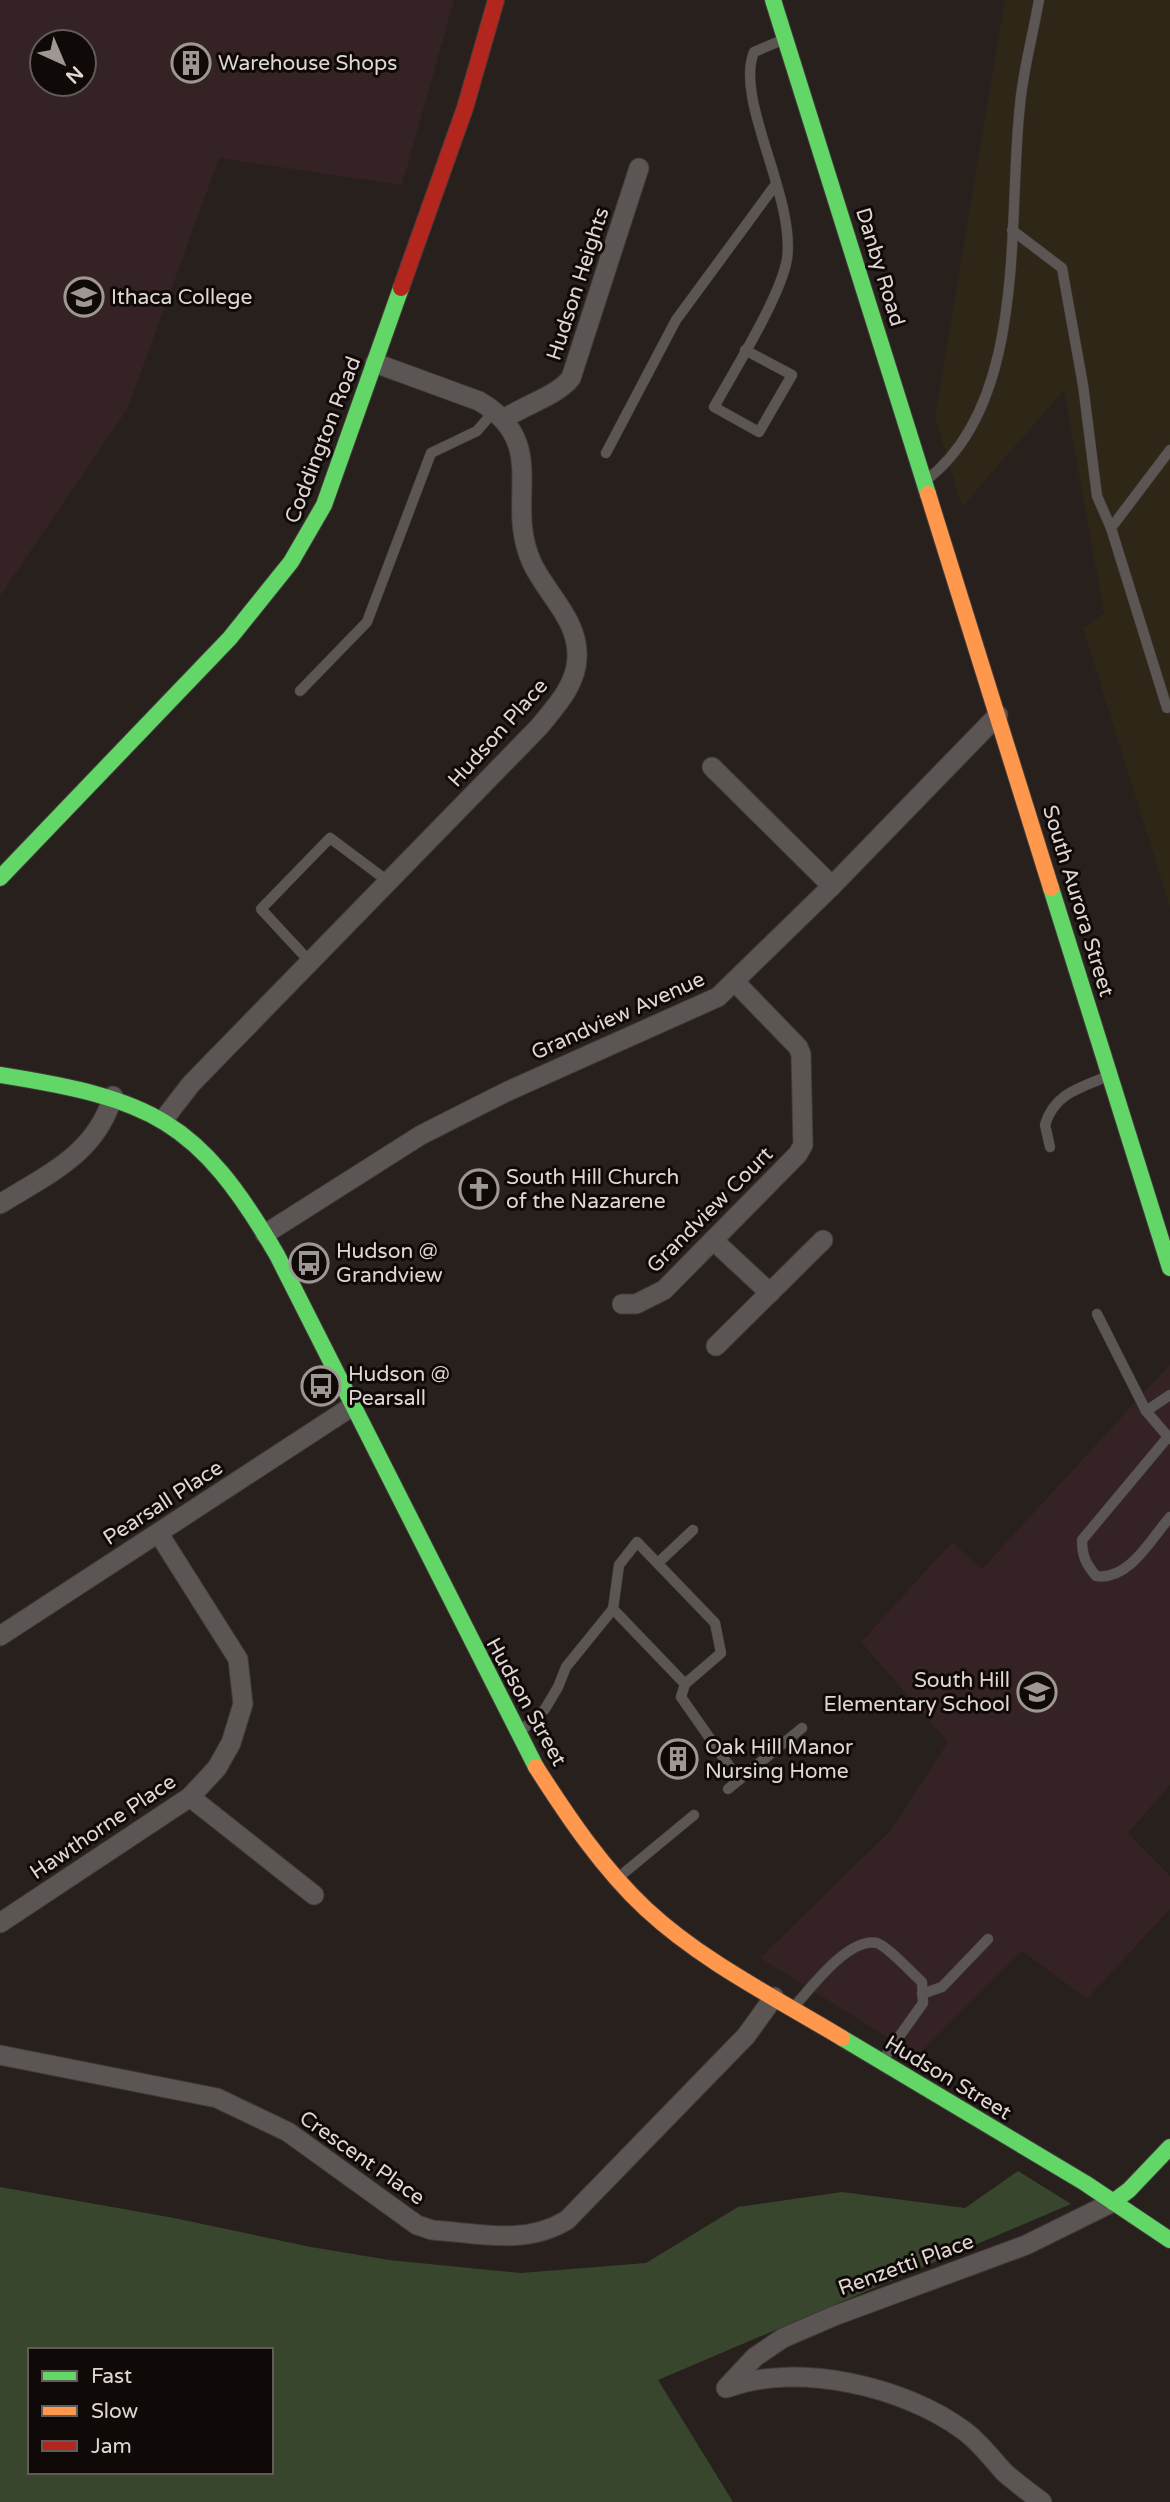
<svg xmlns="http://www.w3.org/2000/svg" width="1170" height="2502" viewBox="0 0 1170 2502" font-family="'Varela Round',sans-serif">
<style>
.industrial{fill:#2e2718}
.education{fill:#342225;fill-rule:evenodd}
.green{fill:#38462d;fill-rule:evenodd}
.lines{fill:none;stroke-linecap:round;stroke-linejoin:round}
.lane-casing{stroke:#413b3a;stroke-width:11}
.street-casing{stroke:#413b3a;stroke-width:21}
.fast-casing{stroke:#413b3a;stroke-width:18}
.slow-casing{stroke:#413b3a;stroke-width:18}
.jam-casing{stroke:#413b3a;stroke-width:18}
.lane{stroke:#5b5653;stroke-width:10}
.street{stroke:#5b5653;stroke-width:19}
.fast{stroke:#63d668;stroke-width:16}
.slow{stroke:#ff974d;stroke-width:16}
.jam{stroke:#b3261e;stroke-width:16}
.labels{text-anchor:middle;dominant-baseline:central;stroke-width:6;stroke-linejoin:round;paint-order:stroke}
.poi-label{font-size:21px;fill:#e0d7d4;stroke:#0f0907;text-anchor:start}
.street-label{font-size:21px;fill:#e0d7d4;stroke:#0f0907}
</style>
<rect width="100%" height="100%" fill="#27201d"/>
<polygon class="industrial" points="1005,0 1170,0 1170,907 1083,628 1104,613 1064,390 962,507 935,417"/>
<g class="education">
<path d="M0 0H454L402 185 219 158 128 408 0 596ZM42 42H84V84H42Z"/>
<polygon points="1170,1364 1170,1785 1128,1833 1170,1876 1170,1909 1087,1999 1022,1951 917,2056 760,1958 890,1831 948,1742 861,1642 952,1542 982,1569"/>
</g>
<path class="green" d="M1018 2171 1071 2204 658 2380 733 2502H0V2187L174 2218 311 2247 389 2260 521 2273 646 2263 738 2207 842 2192 965 2208ZM30 2350H271V2472H30Z"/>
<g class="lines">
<g class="lane-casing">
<g id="lane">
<polyline points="1012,230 1062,268 1083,385 1097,496 1111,528 1167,708 1170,706"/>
<path d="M745 350 792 375 759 432 714 407C734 371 781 296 787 259 796 198 734 99 754 52L782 40"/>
<polyline points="606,453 676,320 776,184"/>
<path d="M925 481C1029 403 1007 220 1020 105 1023 70 1033 35 1039 0"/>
<polyline points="1111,528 1170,450"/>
<polyline points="300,691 367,622 431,453 477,431 495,410"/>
<polyline points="311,963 261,909 330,838 389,882"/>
<path d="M1050 1147 1045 1125C1054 1094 1079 1088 1106 1077"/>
<polyline points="1097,1314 1146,1411"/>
<polyline points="1170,1395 1146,1411 1170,1439"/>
<path d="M1168 1437 1082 1540C1082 1556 1086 1564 1096 1576 1129 1581 1151 1539 1170 1517"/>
<polyline points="659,1562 693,1530"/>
<polyline points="613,1609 619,1565 637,1542 715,1623 721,1653 685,1684"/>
<polyline points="521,1731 545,1709 558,1687 566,1667 613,1609 685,1684 681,1697 739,1780"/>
<polyline points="728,1789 802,1728"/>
<polyline points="619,1877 694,1815"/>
<polyline points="922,1994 942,1987 988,1939"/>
<path d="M793 2008C810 1989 848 1937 877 1943 887 1946 912 1973 922 1982L923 2003 884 2058"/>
</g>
</g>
<g class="street-casing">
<g id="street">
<path d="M504 419C524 405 557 396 571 378L639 168"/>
<polyline points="712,767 832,886"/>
<path d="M164 1119 191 1084 539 727C555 707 576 686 577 658 579 620 547 595 532 563 503 500 552 444 479 401L375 363"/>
<path d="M0 1204C48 1174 96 1154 113 1096"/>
<polyline points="265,1234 421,1135 506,1092 718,997 832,886 998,715"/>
<polyline points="713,1240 770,1293"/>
<polyline points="622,1304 636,1304 664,1290 798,1154 803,1145 801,1054 798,1047 735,982"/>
<polyline points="716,1346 823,1240"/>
<polyline points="0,1636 351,1407"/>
<polyline points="190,1797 314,1895"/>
<polyline points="0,1923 190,1797 217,1768 231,1743 243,1704 238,1659 159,1534"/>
<path d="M0 2055 217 2098 288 2132 417 2225 432 2230C478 2233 525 2246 567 2220L746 2036 774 1997"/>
<path d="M730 2387C799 2362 905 2387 963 2430 979 2441 991 2458 1004 2472 1016 2483 1029 2492 1042 2502"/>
<polyline points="726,2388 755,2357 783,2338 834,2316 1026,2245 1113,2202"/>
</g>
</g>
<g class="fast-casing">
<g id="fast">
<polyline points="773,0 928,494"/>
<polyline points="0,878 230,638 291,562 324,505 401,288"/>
<polyline points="1051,888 1170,1268"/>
<path d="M0 1075C151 1099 198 1119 277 1255L536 1767"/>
<polyline points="842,2038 1085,2183 1170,2240"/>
<polyline points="1113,2202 1129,2190 1170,2147"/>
</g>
</g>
<g class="slow-casing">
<g id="slow">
<polyline points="928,494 1051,888"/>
<path d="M536 1767C568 1817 603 1869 646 1909 703 1962 776 1998 842 2038"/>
</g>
</g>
<g class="jam-casing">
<polyline id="jam" points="401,288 465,108 496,0"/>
</g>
<use href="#lane" class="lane"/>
<use href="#street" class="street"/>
<use href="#fast" class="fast"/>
<use href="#slow" class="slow"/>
<use href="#jam" class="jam"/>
</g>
<defs>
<g id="building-ring" transform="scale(2.0125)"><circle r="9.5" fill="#0f0907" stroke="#9f9794" stroke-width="1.5"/><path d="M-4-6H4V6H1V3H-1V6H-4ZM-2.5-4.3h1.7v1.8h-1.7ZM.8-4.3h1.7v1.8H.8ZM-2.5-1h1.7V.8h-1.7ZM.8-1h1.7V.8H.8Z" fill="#9f9794"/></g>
<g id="university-ring" transform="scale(2.0125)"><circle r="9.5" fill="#0f0907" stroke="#9f9794" stroke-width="1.5"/><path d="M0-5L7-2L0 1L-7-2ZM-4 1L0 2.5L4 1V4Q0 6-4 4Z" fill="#9f9794"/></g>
<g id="church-ring" transform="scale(2.0125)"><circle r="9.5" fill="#0f0907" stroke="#9f9794" stroke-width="1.5"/><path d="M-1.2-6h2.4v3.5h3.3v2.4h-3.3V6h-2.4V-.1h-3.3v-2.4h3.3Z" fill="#9f9794"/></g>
<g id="bus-ring" transform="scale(2.0125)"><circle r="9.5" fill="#0f0907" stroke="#9f9794" stroke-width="1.5"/><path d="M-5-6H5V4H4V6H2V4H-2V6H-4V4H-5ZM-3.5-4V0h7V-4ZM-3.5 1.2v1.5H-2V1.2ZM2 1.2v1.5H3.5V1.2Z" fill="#9f9794"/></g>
<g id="school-ring" transform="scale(2.0125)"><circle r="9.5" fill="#0f0907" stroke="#9f9794" stroke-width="1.5"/><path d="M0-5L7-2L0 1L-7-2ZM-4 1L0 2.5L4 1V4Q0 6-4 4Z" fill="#9f9794"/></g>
</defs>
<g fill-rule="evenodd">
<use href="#building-ring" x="191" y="63"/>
<use href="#university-ring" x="84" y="297"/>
<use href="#church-ring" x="479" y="1189"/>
<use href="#bus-ring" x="309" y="1263"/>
<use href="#bus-ring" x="321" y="1386"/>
<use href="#school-ring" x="1037" y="1692"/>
<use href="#building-ring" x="678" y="1759"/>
</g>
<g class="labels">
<g class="poi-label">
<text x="218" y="63">Warehouse Shops</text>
<text x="111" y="297">Ithaca College</text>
<text x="506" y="1177">South Hill Church<tspan x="506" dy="24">of the Nazarene</tspan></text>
<text x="336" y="1251">Hudson @<tspan x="336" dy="24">Grandview</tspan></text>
<text x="348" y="1374">Hudson @<tspan x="348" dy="24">Pearsall</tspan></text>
<text x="1010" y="1680" text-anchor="end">South Hill<tspan x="1010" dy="24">Elementary School</tspan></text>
<text x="705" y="1747">Oak Hill Manor<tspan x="705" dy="24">Nursing Home</tspan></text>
</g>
<g class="street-label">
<text transform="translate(880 267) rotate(73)">Danby Road</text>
<text transform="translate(578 284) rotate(-72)">Hudson Heights</text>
<text transform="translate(323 440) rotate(-69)">Coddington Road</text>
<text transform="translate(498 733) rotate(-48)">Hudson Place</text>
<text transform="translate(1078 901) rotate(73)">South Aurora Street</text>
<text transform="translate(618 1016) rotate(-24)">Grandview Avenue</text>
<text transform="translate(710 1210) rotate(-45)">Grandview Court</text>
<text transform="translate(163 1503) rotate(-33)">Pearsall Place</text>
<text transform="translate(526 1702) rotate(61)">Hudson Street</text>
<text transform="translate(103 1827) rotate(-34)">Hawthorne Place</text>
<text transform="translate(948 2078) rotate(31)">Hudson Street</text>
<text transform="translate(362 2158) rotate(35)">Crescent Place</text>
<text transform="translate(906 2265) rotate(-20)">Renzetti Place</text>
</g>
</g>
<rect x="28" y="2348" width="245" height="126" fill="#0f0907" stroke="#635b59" stroke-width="2"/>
<rect x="42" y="2371" width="35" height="10" fill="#63d668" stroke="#635b59" stroke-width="2"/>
<text x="91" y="2383" font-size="21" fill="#e0d7d4">Fast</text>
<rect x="42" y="2406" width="35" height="10" fill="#ff974d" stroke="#635b59" stroke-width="2"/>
<text x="91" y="2418" font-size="21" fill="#e0d7d4">Slow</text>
<rect x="42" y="2441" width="35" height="10" fill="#b3261e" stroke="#635b59" stroke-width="2"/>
<text x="91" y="2453" font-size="21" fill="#e0d7d4">Jam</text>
<g transform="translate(63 63) rotate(136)"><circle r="33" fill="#0f0907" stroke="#635b59" stroke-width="2"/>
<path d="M0-5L12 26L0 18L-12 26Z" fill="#9f9794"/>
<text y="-10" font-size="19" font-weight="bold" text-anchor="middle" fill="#e0d7d4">N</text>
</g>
</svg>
